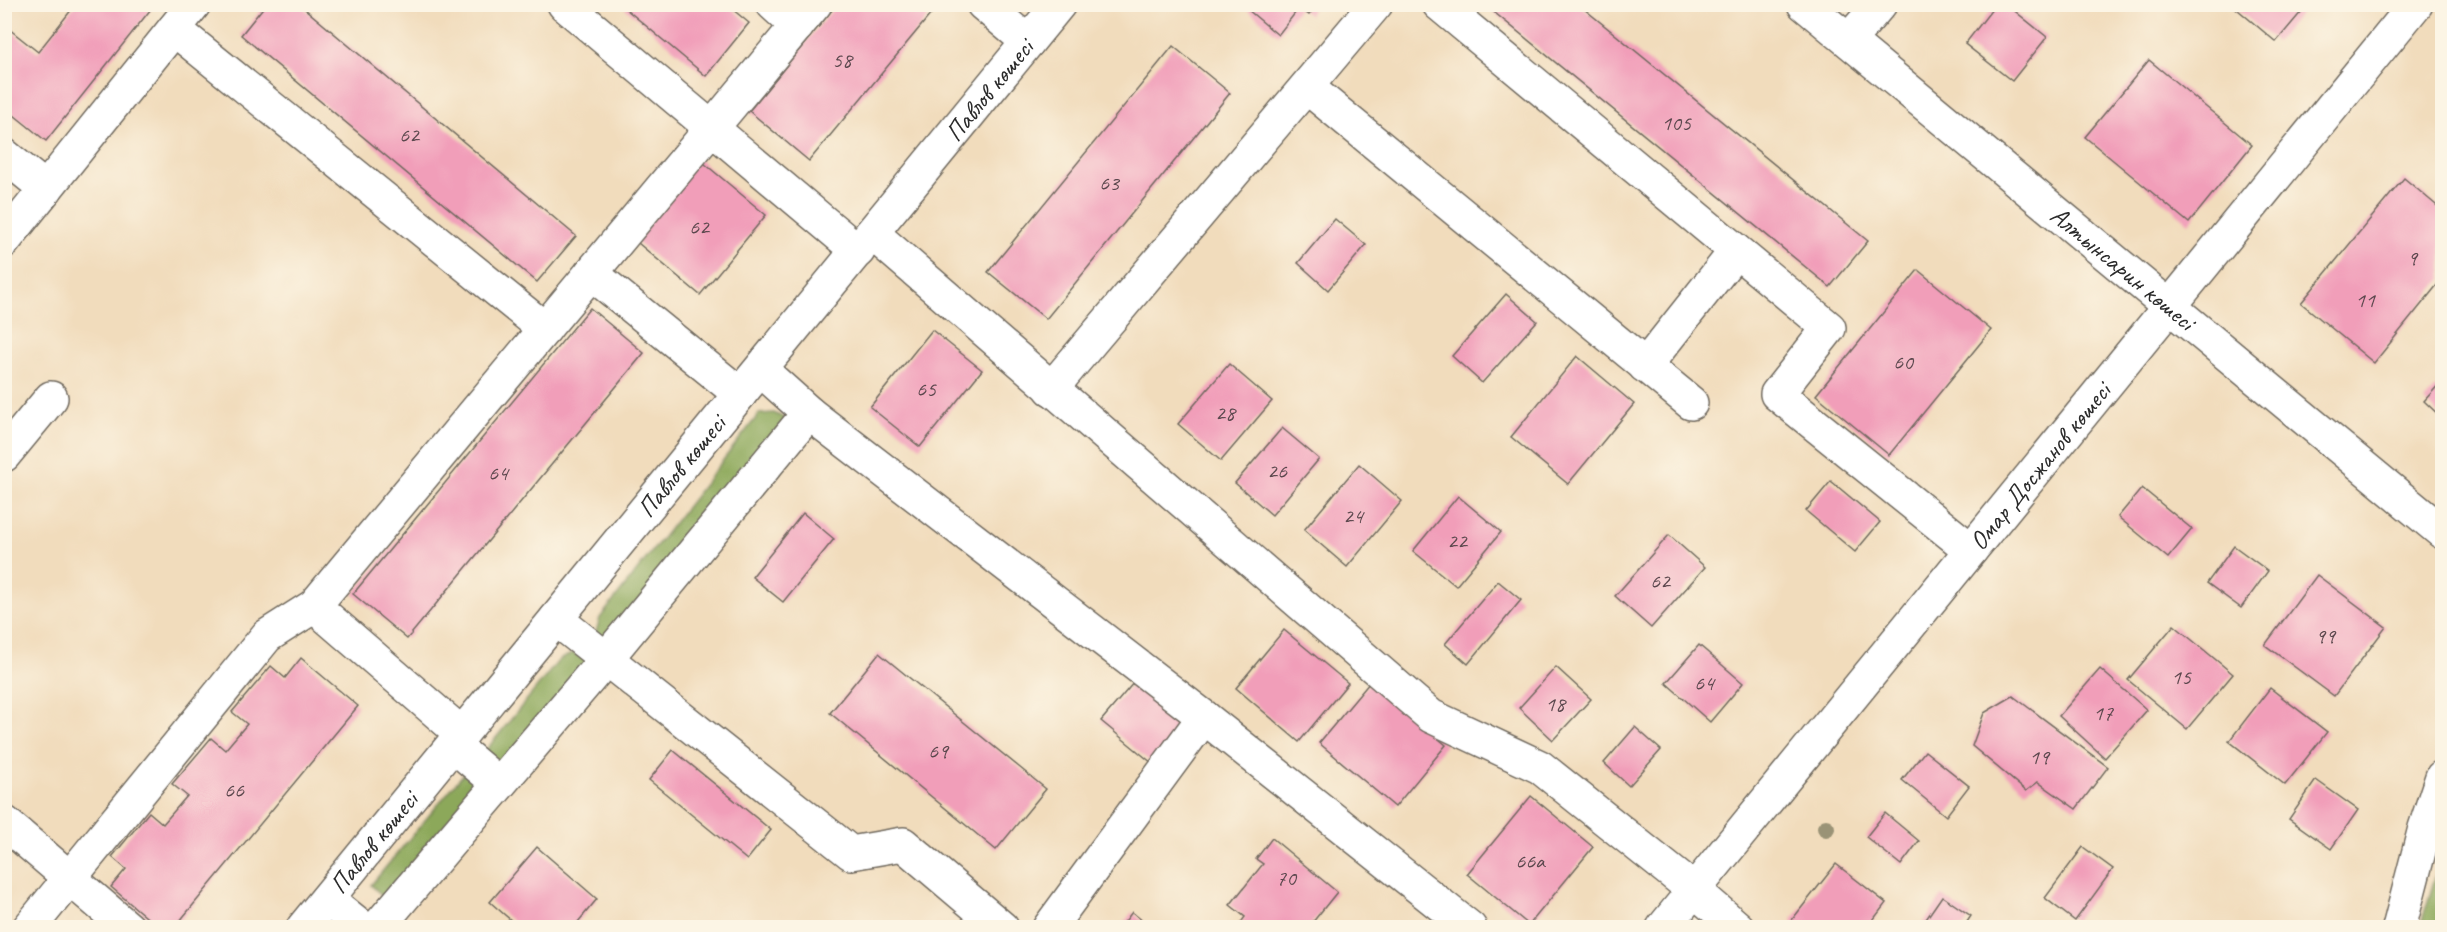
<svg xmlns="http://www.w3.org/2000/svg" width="2447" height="932" viewBox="0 0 2447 932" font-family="Caveat,sans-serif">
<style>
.forest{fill:#8ca85a;stroke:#5c6a42;stroke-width:1.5}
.building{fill:#f19eb9}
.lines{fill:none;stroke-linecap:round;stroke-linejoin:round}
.minor-casing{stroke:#70695e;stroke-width:36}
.minor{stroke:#fff;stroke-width:33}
.tree{fill:#9a9376}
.labels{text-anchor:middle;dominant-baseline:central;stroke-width:4.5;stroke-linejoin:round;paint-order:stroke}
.number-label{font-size:22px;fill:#5c484e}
.street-label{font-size:26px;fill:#2b2b2b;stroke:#fcf5e5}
</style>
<rect width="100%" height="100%" fill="#fcf5e5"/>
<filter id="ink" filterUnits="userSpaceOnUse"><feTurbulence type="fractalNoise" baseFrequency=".0167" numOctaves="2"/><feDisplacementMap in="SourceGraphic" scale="12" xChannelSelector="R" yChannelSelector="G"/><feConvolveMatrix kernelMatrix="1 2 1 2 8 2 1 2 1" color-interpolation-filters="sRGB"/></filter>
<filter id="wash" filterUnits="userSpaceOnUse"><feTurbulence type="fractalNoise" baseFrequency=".008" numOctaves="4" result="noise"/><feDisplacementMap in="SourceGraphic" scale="24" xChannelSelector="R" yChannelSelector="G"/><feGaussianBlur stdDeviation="1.35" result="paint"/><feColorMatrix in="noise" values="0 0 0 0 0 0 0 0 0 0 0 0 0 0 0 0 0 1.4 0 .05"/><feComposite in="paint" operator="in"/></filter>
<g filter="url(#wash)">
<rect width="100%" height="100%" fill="#f1dcbc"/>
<g class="forest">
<polygon points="774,413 790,421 605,642 596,632 600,618 759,414"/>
<polygon points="573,653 591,663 497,773 478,760 559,660"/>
<polygon points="470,766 491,784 389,902 371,885"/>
<polygon points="2442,855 2442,927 2420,927"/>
</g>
<g id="blocks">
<g class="building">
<polygon points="76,4 155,4 46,141 4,107 4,25 38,52"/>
<polygon points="266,4 299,4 576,236 537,282 241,35"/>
<polygon points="620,4 726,4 749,23 706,76"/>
<polygon points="837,4 929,4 935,9 809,161 749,111"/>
<polygon points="1241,4 1317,4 1309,15 1299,8 1278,35"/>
<polygon points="1484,4 1578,4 1868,241 1830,287"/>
<polygon points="1996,4 2006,4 2047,37 2012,81 1965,44"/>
<polygon points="2231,4 2308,4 2276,42"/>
<polygon points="1173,46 1230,93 1046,319 988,272"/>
<polygon points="2149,60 2252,145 2189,223 2085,137"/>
<polygon points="699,159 766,215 700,295 632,238"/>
<polygon points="2404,178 2442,210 2442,279 2374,363 2301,303"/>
<polygon points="1335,219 1366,245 1328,290 1298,263"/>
<polygon points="1918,270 1991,330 1889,455 1816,395"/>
<polygon points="1506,294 1537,321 1482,383 1452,356"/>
<polygon points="590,308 644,353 407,639 353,594"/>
<polygon points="932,330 982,370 920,447 870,407"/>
<polygon points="1577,356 1634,404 1568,484 1511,437"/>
<polygon points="1229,364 1272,401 1221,461 1178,424"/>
<polygon points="2442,381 2442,418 2424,401"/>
<polygon points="1282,428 1319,459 1272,515 1235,483"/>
<polygon points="1359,464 1402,501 1347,567 1304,530"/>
<polygon points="1831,481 1880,522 1855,552 1806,511"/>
<polygon points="2142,488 2192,529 2168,558 2118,517"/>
<polygon points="1458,496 1501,532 1456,586 1413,551"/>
<polygon points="803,513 834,539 783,602 752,577"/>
<polygon points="1669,535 1705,567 1651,628 1615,596"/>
<polygon points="2234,546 2268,571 2241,608 2207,583"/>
<polygon points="2317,575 2386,627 2334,696 2265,645"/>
<polygon points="1498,581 1521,600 1468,664 1445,644"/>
<polygon points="2174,625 2233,674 2187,729 2128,680"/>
<polygon points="1284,630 1348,683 1299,742 1236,688"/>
<polygon points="1699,645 1743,683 1710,722 1666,683"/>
<polygon points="879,653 1046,789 996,850 830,713"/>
<polygon points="301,658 358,706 174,928 159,928 111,887 126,869 112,857 149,812 163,824 187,796 172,784 211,738 225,750 247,724 232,712 271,666 285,678"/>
<polygon points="1556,667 1591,699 1553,740 1519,708"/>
<polygon points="2100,669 2147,710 2105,758 2059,716"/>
<polygon points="1134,682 1190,728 1158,768 1101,721"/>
<polygon points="1370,682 1446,745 1395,807 1319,743"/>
<polygon points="2270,688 2327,732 2285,785 2229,741"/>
<polygon points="2013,696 2108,767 2076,809 2038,782 2026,791 1972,746 1984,713"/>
<polygon points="1635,727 1661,750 1629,786 1604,763"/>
<polygon points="673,750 771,830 747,860 649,780"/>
<polygon points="1925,751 1969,786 1946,816 1902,780"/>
<polygon points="2316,780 2358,810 2331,849 2289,819"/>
<polygon points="1531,796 1593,847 1529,925 1467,874"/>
<polygon points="1885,813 1919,841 1901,865 1866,837"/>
<polygon points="1272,838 1337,892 1308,928 1237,928 1245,917 1230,905 1263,864 1256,859"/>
<polygon points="537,847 597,899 573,928 520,928 490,902"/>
<polygon points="2083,847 2113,869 2075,921 2045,898"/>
<polygon points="1836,864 1886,903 1867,928 1799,928 1791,921"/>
<polygon points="1942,896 1971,916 1963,928 1920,928"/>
<polygon points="1132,912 1151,928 1120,928"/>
</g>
</g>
</g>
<g filter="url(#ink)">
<use href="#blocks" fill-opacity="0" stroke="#70695e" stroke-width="1.5"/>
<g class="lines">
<g class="minor-casing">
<g id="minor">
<polyline points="564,4 858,251"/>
<polyline points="773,4 797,26"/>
<polyline points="983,4 1028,42"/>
<polyline points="1439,4 1829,328 1777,394 1971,550"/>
<path id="s1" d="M1804 4 2442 532"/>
<polyline points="174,29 545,329"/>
<polyline points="1849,40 1880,4"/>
<polyline points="1307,87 1691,403"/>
<polyline points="4,155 46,189"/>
<polyline points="872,233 1431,716 1540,767 1694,890 1738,928"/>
<polyline points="4,241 194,4"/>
<polyline points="591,273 740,394"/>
<polyline points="1645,366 1736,251"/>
<polyline points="761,370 809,413 1204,717 1470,928"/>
<polyline points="1051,389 1376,4"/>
<polyline points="4,455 51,398"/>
<polyline points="314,606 462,734"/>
<polyline points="556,619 851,853 903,844 1002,928"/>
<polyline points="453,745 499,784"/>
<polyline points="4,822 128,928"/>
<polyline points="327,899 363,928"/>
<polyline points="29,928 267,636 314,606 815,4"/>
<path id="s2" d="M303 928 1059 4"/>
<polyline points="377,928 605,660 809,413"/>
<polyline points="1049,928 1204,717"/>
<path id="s3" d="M1663 928 2416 4"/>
<polyline points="2399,928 2425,828 2442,777"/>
</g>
</g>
<use href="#minor" class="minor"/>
</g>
<circle class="tree" cx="1826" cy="828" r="9"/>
</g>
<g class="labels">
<g class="number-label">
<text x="842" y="60">58</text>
<text x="1676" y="123">105</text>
<text x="409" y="135">62</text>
<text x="1109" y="183">63</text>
<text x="699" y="227">62</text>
<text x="2412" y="258">9</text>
<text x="2365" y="300">11</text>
<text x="1903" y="362">60</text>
<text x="926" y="389">65</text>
<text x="1225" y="413">28</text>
<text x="1277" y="471">26</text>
<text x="498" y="473">64</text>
<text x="1353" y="516">24</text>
<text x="1457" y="541">22</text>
<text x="1660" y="581">62</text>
<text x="2325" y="636">99</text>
<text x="2181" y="677">15</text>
<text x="1704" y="683">64</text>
<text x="1555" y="704">18</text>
<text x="2103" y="713">17</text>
<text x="938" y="751">69</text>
<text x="2039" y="757">19</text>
<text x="234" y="790">66</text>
<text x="1530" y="861">66а</text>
<text x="1286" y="878">70</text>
</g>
<g class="street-label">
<text stroke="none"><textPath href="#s2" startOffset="1083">Павлов көшесі</textPath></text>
<text stroke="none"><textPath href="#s1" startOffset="414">Алтынсарин көшесі</textPath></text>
<text stroke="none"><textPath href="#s2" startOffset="597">Павлов көшесі</textPath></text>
<text stroke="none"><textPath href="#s3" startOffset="596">Омар Досжанов көшесі</textPath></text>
<text stroke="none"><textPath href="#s2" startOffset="111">Павлов көшесі</textPath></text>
</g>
</g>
<rect width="2447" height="932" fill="none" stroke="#fcf5e5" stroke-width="24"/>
</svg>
